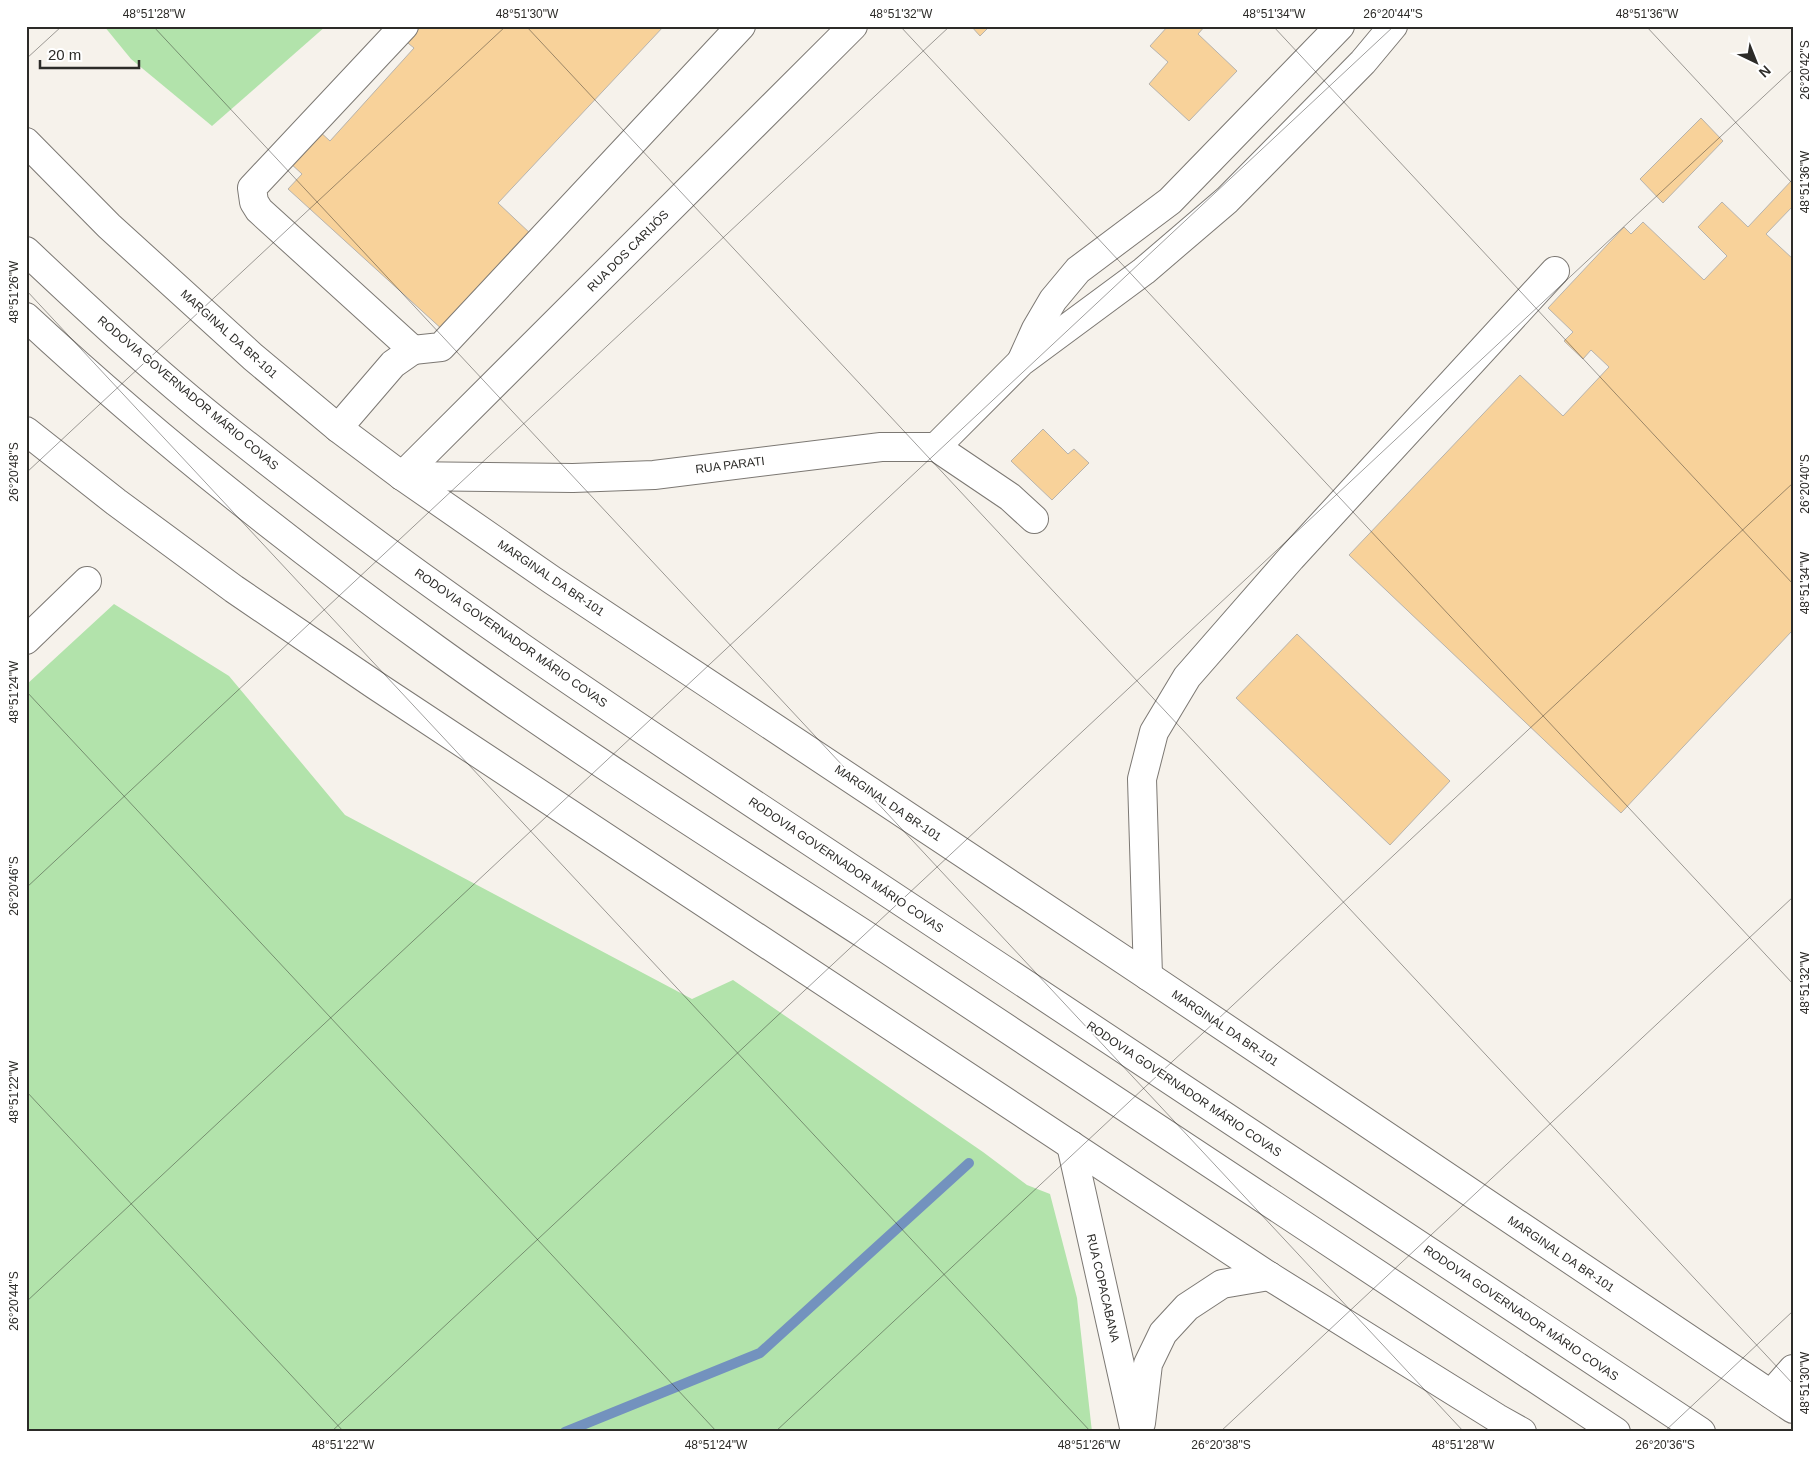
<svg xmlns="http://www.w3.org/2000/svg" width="1819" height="1458" viewBox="0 0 1819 1458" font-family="Arial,sans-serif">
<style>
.green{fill:#b2e3ab}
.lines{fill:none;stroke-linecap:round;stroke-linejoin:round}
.stream{stroke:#7392be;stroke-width:10}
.building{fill:#f8d29a;stroke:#b7b3ad}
.minor-casing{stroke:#7c7873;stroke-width:30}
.major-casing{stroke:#7c7873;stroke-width:30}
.highway-casing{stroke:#7c7873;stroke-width:30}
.minor{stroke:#fff;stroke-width:28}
.major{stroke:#fff;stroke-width:28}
.highway{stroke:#fff;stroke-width:28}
.ticks{fill:none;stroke:#2c2b28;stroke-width:1;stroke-opacity:0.45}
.labels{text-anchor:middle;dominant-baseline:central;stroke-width:4;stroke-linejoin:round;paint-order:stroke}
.street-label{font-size:12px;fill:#2c2b28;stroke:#fff}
.neatline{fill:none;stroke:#2c2b28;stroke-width:2}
.ticks-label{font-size:12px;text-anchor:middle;fill:#2c2b28}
</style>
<rect width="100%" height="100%" fill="#f6f2eb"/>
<g class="green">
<polygon points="104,26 326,26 212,126 131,59"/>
<polygon points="114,604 229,676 345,815 692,999 733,980 983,1152 1027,1185 1050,1194 1077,1298 1092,1432 26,1432 26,685"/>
</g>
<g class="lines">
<polyline class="stream" points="565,1432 760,1353 969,1163"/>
</g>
<g class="building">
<polygon points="415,26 664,26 498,203 532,235 444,331 288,189 302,174 289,162 318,130 330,141 414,48 403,39"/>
<polygon points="971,26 990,26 980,36"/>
<polygon points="1168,26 1205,26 1198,34 1237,71 1189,121 1149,84 1168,62 1150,46"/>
<polygon points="1701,118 1723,141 1663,203 1640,179"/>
<polygon points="1793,179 1793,206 1766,234 1793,259 1793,634 1791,632 1621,813 1349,555 1520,375 1563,416 1609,367 1591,350 1583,359 1564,341 1573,332 1548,308 1624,227 1631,234 1643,222 1704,280 1727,256 1698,227 1722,202 1748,227"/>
<polygon points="1043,429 1068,454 1074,449 1089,463 1052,500 1011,461"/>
<polygon points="1297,634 1450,781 1390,845 1236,698"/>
</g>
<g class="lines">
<g class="minor-casing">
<g id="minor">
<polyline points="413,350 441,347 741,26"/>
<polyline points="1022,360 1036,329 1053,300 1078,270 1170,201 1340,26"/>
<polyline points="338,428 393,364 413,350 259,210 254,202 252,188 404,26"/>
<polyline points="936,447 1021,362 1144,271 1227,200 1363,62 1393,26"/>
<polyline points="402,476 573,478 654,475 881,447 936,447 1010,497 1034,519"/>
<polyline points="402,476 853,26"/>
<polyline points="26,640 87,581"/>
<polyline points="1148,976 1142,779 1154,732 1187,677 1291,558 1555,271"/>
<polyline points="1771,1394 1793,1369"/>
</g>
</g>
<g class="major-casing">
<g id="major">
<polyline points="26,142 109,226 253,357 338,428 402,476 552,580 1148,976 1793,1409"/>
<polyline points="26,431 116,502 234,589 375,685 1269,1276"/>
<polyline points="1071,1145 1135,1432"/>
<polyline points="1141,1423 1148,1364 1163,1333 1187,1307 1222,1284 1269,1276"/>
</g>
</g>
<g class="highway-casing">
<g id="highway">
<path d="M26 251C96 317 167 383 243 442 442 600 656 739 867 879 1145 1064 1423 1248 1701 1432"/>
<path d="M26 317C155 437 293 546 436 649 576 750 722 842 867 936 1117 1100 1367 1265 1616 1432"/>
<polyline points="1269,1276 1497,1418 1522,1432"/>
</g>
</g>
<use href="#minor" class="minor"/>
<use href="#major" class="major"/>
<use href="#highway" class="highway"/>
</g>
<path class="ticks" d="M153 26 1464 1432M526 26 1793 1384M900 26 1793 984M1273 26 1793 584M1646 26 1793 184M26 59 62 26M26 290 1091 1432M26 473 506 26M26 691 717 1432M26 888 950 26M26 1091 344 1432M26 1302 1394 26M331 1432 1793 69M775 1432 1793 483M1220 1432 1793 897M1664 1432 1793 1311"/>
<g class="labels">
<g class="street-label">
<text transform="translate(628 251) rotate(-45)">RUA DOS CARIJÓS</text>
<text transform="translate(229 334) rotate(42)">MARGINAL DA BR-101</text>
<text transform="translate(188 393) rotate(40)">RODOVIA GOVERNADOR MÁRIO COVAS</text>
<text transform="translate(730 465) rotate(-7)">RUA PARATI</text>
<text transform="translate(551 578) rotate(34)">MARGINAL DA BR-101</text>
<text transform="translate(511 638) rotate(35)">RODOVIA GOVERNADOR MÁRIO COVAS</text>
<text transform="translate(888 803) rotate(34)">MARGINAL DA BR-101</text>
<text transform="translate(846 865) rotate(34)">RODOVIA GOVERNADOR MÁRIO COVAS</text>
<text transform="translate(1225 1028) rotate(34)">MARGINAL DA BR-101</text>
<text transform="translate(1184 1089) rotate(34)">RODOVIA GOVERNADOR MÁRIO COVAS</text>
<text transform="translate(1561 1254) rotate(34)">MARGINAL DA BR-101</text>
<text transform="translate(1103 1288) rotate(77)">RUA COPACABANA</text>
<text transform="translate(1521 1313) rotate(34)">RODOVIA GOVERNADOR MÁRIO COVAS</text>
</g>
</g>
<rect width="1819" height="1458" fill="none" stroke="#ffffff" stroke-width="55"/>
<g transform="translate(1756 62) rotate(137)" stroke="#ffffff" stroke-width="4" paint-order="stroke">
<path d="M0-4L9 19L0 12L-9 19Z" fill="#2c2b28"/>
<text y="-8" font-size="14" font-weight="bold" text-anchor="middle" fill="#2c2b28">N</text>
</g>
<path d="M40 60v8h99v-8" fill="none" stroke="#2c2b28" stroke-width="2.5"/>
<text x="48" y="60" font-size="15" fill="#2c2b28" stroke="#ffffff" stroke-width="4" paint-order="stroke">20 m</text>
<rect x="28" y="28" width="1764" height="1402" class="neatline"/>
<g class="ticks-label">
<text x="154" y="18">48°51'28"W</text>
<text x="527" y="18">48°51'30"W</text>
<text x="901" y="18">48°51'32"W</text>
<text x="1274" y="18">48°51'34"W</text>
<text x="1393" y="18">26°20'44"S</text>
<text x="1647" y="18">48°51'36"W</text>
<text transform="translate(1805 70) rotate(-90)" y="4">26°20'42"S</text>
<text transform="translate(1805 182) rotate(-90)" y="4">48°51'36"W</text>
<text transform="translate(14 292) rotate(-90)" y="4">48°51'26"W</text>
<text transform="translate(14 472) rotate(-90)" y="4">26°20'48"S</text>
<text transform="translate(1805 484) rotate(-90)" y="4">26°20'40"S</text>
<text transform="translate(1805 583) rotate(-90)" y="4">48°51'34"W</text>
<text transform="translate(14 692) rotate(-90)" y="4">48°51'24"W</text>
<text transform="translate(14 886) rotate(-90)" y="4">26°20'46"S</text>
<text transform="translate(1805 983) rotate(-90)" y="4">48°51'32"W</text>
<text transform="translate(14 1092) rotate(-90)" y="4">48°51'22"W</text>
<text transform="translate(14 1301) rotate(-90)" y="4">26°20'44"S</text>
<text transform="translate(1805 1383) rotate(-90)" y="4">48°51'30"W</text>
<text x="343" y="1449">48°51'22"W</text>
<text x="716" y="1449">48°51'24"W</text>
<text x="1089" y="1449">48°51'26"W</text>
<text x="1221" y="1449">26°20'38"S</text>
<text x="1463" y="1449">48°51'28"W</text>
<text x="1665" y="1449">26°20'36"S</text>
</g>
</svg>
